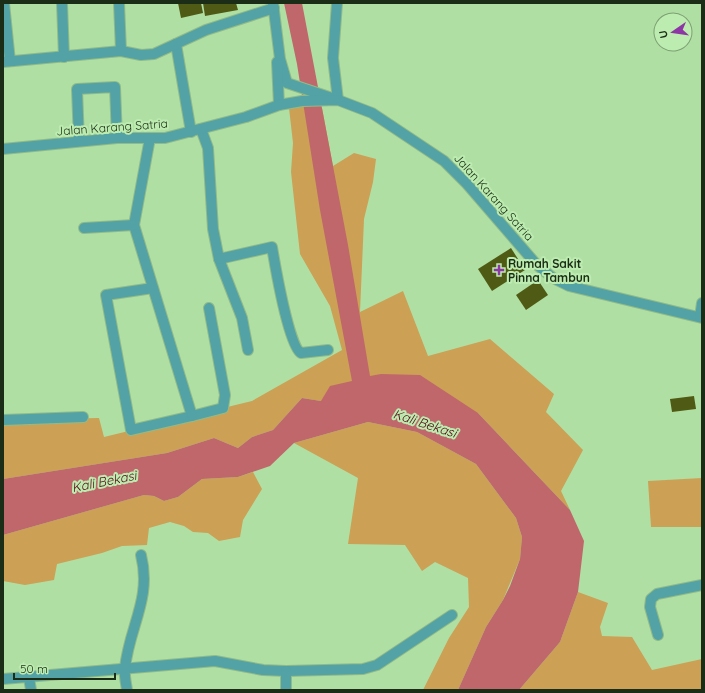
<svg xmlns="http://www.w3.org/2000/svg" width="705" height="693" viewBox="0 0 705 693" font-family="Quicksand,sans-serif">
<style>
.green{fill:#cca055}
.water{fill:#bf676a}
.building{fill:#4f5b14}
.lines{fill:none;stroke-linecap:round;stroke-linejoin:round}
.minor-casing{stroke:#92bb87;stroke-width:12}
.minor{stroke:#53a2a5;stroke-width:10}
.poi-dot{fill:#8d37a4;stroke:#bdecb0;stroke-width:1.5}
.labels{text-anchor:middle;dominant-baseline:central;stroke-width:4;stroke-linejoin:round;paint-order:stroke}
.street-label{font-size:12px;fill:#1b2d16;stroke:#bdecb0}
.poi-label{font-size:12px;font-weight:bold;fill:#1b2d16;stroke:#bdecb0;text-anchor:start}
.water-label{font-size:13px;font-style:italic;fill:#5a0616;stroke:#bdecb0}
</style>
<rect width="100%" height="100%" fill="#b0dfa3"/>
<g class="green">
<polygon points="307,106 322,108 333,166 354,153 376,159 373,182 364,219 360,312 403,291 428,356 490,339 554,394 546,412 583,450 561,491 570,510 478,413 321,401 302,398 273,430 252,437 238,448 214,438 167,453 3,479 3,420 99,418 104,437 252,401 342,350 330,306 300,254 291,172 293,143 289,108"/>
<polygon points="368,422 417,432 476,464 516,518 522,537 520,559 503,600 486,627 458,690 423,690 449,638 469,607 468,578 435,562 422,571 405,545 348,544 358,478 294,443"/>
<polygon points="253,472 262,489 243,520 240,537 219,541 208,533 193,532 184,526 170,522 149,528 147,545 122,546 102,553 57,564 54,580 25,585 3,581 3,535 144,495 154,496 164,501 178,497 202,479 238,477"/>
<polygon points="702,478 702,527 651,527 648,481"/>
<polygon points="578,592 608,603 600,627 602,636 632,637 652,670 702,659 702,690 519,690 560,642"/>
</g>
<polygon class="water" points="284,3 302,3 348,245 370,376 381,374 420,375 478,413 570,510 584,541 578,592 560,642 519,690 458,690 486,627 503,600 510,586 520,559 522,537 516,518 476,464 417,432 368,422 294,443 270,466 238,477 202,479 178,497 164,501 154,496 144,495 3,535 3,479 167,453 214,438 238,448 252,437 273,430 302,398 321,401 330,386 352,381 320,210 297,64"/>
<g class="building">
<polygon points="178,3 201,3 203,13 181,18"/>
<polygon points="203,3 236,3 238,10 205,16"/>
<polygon points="511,248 525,270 492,291 478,269"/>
<polygon points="538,280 548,295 526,310 516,295"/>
<polygon points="694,396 696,409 672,412 670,399"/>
</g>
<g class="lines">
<g class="minor-casing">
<g id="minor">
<polyline points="4,3 10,61"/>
<polyline points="62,3 64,57"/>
<polyline points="119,3 121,51"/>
<polyline points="273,3 280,59 287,83 338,100 333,58 337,3"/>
<polyline points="176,44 191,132"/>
<polyline points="3,62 121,51 141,55 154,54 206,30 274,8"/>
<polyline points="277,62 279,105"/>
<polyline points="201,129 208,148 213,229 219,259 242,318 248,350"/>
<polyline points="150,138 134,225 192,416 131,430 106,295 153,288"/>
<polyline points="79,141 77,89 115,87 117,138"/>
<polyline points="3,149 117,138 165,138 246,117 279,105 302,101 338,100 372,113 444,161 467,184 536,264 553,278 569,286 702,318"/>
<polyline points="84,228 134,225"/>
<path d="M219 259 272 247C275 265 289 347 301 353L328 350"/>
<polyline points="700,317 702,303"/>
<polyline points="192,416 223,408 225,395 209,308"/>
<polyline points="3,420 83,417"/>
<polyline points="658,635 650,607 651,599 657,594 702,585"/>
<polyline points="29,678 31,690"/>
<polyline points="3,679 215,661 263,670 286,671 363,669 377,665 452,615"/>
<path d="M127 690C126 683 124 675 125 668 129 627 152 599 141 555"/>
<polyline points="286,690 286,671"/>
</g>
</g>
<use href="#minor" class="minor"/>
</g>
<path class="poi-dot" d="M497 264h4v4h4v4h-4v4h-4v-4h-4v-4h4z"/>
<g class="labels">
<g class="street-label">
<text transform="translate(112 127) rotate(-4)">Jalan Karang Satria</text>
<text transform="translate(494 197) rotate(48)">Jalan Karang Satria</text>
</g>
<g class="poi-label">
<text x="508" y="263">Rumah Sakit<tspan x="508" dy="14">Pinna Tambun</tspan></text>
</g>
<g class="water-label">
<text transform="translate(425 423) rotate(18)">Kali Bekasi</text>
<text transform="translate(104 481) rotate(-11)">Kali Bekasi</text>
</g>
</g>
<rect width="705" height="693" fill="none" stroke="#1b2d16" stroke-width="8"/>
<g transform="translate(673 32) rotate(257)"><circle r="19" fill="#bdecb0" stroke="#7ca072"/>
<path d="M0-3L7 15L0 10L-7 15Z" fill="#8d37a4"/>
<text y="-6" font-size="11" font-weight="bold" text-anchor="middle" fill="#1b2d16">U</text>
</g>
<path d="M14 673v6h101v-6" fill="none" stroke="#1b2d16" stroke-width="2"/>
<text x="20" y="673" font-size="12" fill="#1b2d16" stroke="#bdecb0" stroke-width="3" paint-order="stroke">50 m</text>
</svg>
